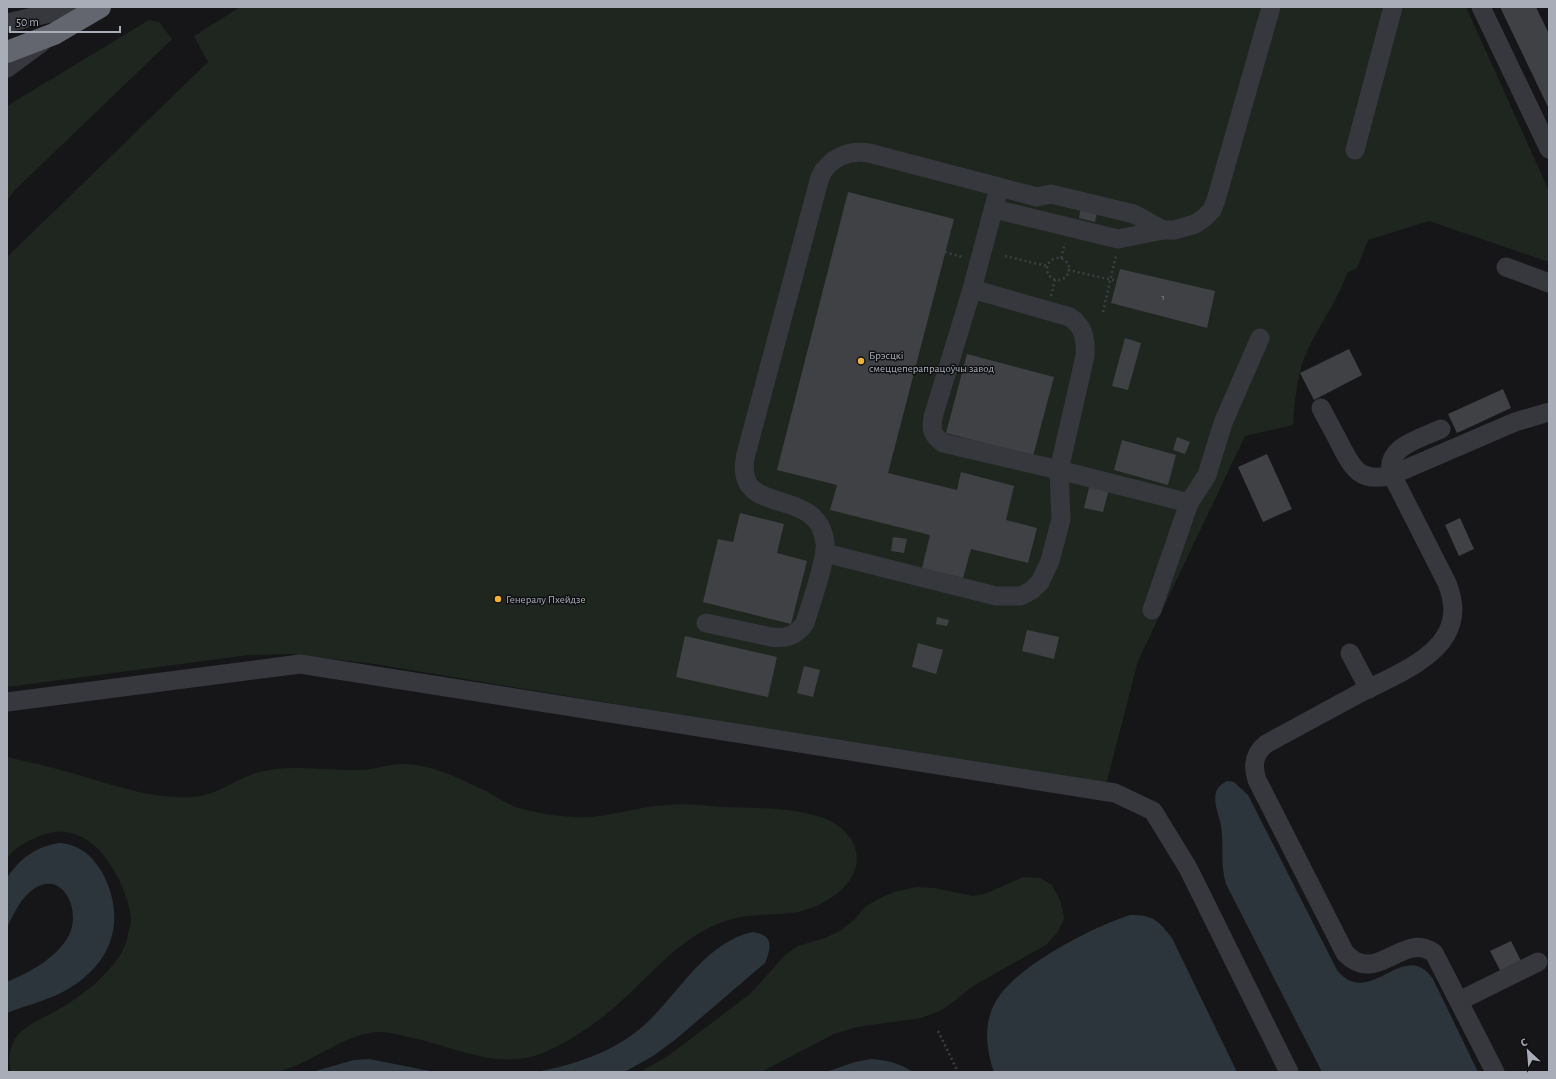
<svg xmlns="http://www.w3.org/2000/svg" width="1556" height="1079" viewBox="0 0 1556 1079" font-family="'Alegreya Sans',sans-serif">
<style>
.green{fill:#1e261f}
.water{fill:#2c353c}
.building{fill:#404145}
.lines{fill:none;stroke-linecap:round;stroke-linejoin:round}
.path{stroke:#3d3f44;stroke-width:2.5;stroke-dasharray:2 3;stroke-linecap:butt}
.minor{stroke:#37383d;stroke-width:19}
.highway{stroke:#63666e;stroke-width:22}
.poi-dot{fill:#f2b134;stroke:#111113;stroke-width:1.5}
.labels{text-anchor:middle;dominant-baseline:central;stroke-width:3;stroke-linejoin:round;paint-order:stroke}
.number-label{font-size:9px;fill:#8e929b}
.poi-label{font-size:11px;fill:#a8adb8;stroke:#111113;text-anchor:start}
</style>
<rect width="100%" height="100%" fill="#161618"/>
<g class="green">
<path d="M240 7H1466L1549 191V262L1429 221 1368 240 1357 268 1347 273C1338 300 1321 322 1309 347 1297 371 1295 399 1293 425L1245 436 1138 661 1106 785 374 664 292 654 249 655 7 687V257L208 62 194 36Z"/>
<polygon points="149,20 159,22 172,39 15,190 7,200 7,106"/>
<path d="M7 757C27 762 48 766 68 772 108 783 148 799 191 797 214 797 234 780 256 773 289 763 324 771 358 770 374 770 389 763 405 764 434 765 460 779 486 791 495 796 504 802 513 806 533 813 555 816 575 817 607 819 637 806 668 805 686 803 705 806 723 807 752 808 781 807 809 814 826 817 846 827 853 843 870 877 828 906 798 912 778 916 757 913 736 918 691 928 661 964 629 994 604 1018 577 1038 545 1052 497 1072 455 1046 408 1037 398 1034 388 1032 377 1032 340 1035 313 1064 276 1072H11C7 1057 10 1041 22 1031 32 1022 45 1017 56 1011 81 997 120 968 127 939 128 933 130 927 131 921 131 909 126 897 122 886 106 850 78 819 37 837 26 842 14 848 7 858Z"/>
<polygon points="1023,877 1040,878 1052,885 1061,902 1064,918 1058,932 1046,945 973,986 957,999 942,1010 921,1018 857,1027 834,1034 761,1072 640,1072 668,1056 750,994 785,955 798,946 825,938 840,931 854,920 865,907 878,899 894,892 916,887 934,888 973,896 987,893"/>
</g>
<g class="water">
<path d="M1227 781 1234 782 1248 795 1337 970C1370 1011 1404 936 1433 979L1478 1072H1322L1226 884C1220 863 1224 846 1221 825 1219 815 1213 803 1216 792 1218 786 1222 784 1227 781Z"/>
<path d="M59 843C81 844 96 859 105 878 128 928 107 970 59 994 42 1002 24 1006 7 1013V982C30 972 57 958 69 935 81 913 65 870 35 888 21 897 15 912 7 927V878C20 858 36 847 59 843Z"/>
<path d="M1130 915C1153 915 1158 920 1172 938L1237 1072H994C986 1049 983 1023 996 1001 1015 967 1092 927 1130 915Z"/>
<path d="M753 932C773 935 772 947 765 963L676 1039 653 1056 628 1070 623 1072H537C573 1065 614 1052 642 1027 677 997 704 942 753 932Z"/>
<polygon points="369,1059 435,1072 312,1072 354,1060"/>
<path d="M871 1059C887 1060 899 1063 913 1072H826L855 1062Z"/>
</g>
<g class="building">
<polygon points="1500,7 1536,7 1549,34 1549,109"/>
<polygon points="848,192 954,219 888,473 957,490 961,472 1014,486 1006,520 1037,528 1028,563 971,549 963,578 922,568 930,535 830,510 837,485 777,470"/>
<polygon points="1081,206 1098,208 1095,222 1079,218"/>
<polygon points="1120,269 1215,291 1207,328 1111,303"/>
<polygon points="1125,338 1141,343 1128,390 1112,386"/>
<polygon points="1349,349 1362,375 1314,400 1300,373"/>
<polygon points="967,354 1054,377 1033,456 946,433"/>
<polygon points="1503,389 1511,408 1457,433 1448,414"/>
<polygon points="1177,437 1190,442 1185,454 1173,450"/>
<polygon points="1122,440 1176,455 1168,485 1114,470"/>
<polygon points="1267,454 1292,509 1263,522 1238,467"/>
<polygon points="1090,484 1109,489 1103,512 1084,508"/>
<polygon points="740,513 784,524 777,553 807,561 791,624 703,602 718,539 733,542"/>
<polygon points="1460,518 1474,549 1459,556 1445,525"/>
<polygon points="893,537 907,539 904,553 891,551"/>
<polygon points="937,617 949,620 947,626 936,624"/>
<polygon points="1027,630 1059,637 1054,659 1022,651"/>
<polygon points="685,636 777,657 768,697 676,677"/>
<polygon points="918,643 943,650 936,674 912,667"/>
<polygon points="804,666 820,670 813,697 797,693"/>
<polygon points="1511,941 1521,961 1501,972 1490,951"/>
</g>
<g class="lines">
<g class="path">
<polyline points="945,252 962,257"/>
<polyline points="1005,256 1047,266"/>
<polyline points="1061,258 1065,243"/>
<circle cx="1058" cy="269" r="11"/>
<polyline points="1068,270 1117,281"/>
<polyline points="1051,296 1055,279"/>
<polyline points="1103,312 1116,255"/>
<polyline points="938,1031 958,1072"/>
</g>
<g class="minor">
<polyline points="1481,7 1549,149"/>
<polyline points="7,23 76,7"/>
<polyline points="7,68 41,43"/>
<polyline points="1355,150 1393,7"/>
<polyline points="994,209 1118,239 1163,230"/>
<polyline points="1506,267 1549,283"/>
<path d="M972 289 933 417C931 430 932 435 943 443L1059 470 1189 503 1207 475 1223 423 1260 338"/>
<path d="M1321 408C1327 420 1334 432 1340 444 1353 470 1361 483 1392 475L1515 422 1549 412"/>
<path d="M1441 429C1422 438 1383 447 1392 475L1447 583C1454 601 1456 617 1446 635 1430 663 1385 680 1358 694 1327 711 1297 727 1266 744 1254 754 1252 765 1257 780L1345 953C1377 987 1403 930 1434 953L1495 1072"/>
<path d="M825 553 996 596H1021L1032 590 1040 582 1050 561 1061 519 1059 470 1085 356C1086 339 1084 327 1070 317L972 289 999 188"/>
<polyline points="1152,610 1189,503"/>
<path d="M706 623 771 637C786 639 796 636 805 623 810 606 827 559 825 543 818 482 731 521 746 454L820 177C829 158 848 150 869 153L1037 197 1051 194 1134 214 1163 230H1174L1195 224 1204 218 1212 210 1216 200 1271 7"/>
<polyline points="1350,653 1369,689"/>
<polyline points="7,702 300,664 1115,793 1153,811 1188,868 1289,1072"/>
<polyline points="1459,1001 1538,962"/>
</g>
<polyline class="highway" points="7,52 54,34 100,7"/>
</g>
<g class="poi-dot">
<circle cx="861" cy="361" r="4"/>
<circle cx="498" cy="599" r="4"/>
</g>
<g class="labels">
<g class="number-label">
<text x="1163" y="297">1</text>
</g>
<g class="poi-label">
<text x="869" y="355">Брэсцкі<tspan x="869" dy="13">смеццеперапрацоўчы завод</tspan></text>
<text x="506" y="599">Генералу Пхейдзе</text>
</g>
</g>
<rect width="1556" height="1079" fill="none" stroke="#a8adb8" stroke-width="16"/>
<g transform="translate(1528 1051) rotate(334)" stroke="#111113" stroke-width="3" paint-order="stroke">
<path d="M0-3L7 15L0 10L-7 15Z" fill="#a8adb8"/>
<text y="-6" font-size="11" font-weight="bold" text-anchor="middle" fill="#a8adb8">С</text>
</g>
<path d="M10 26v6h110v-6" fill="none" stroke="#a8adb8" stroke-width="2"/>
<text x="16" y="26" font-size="12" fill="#a8adb8" stroke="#111113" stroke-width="3" paint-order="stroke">50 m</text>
</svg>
